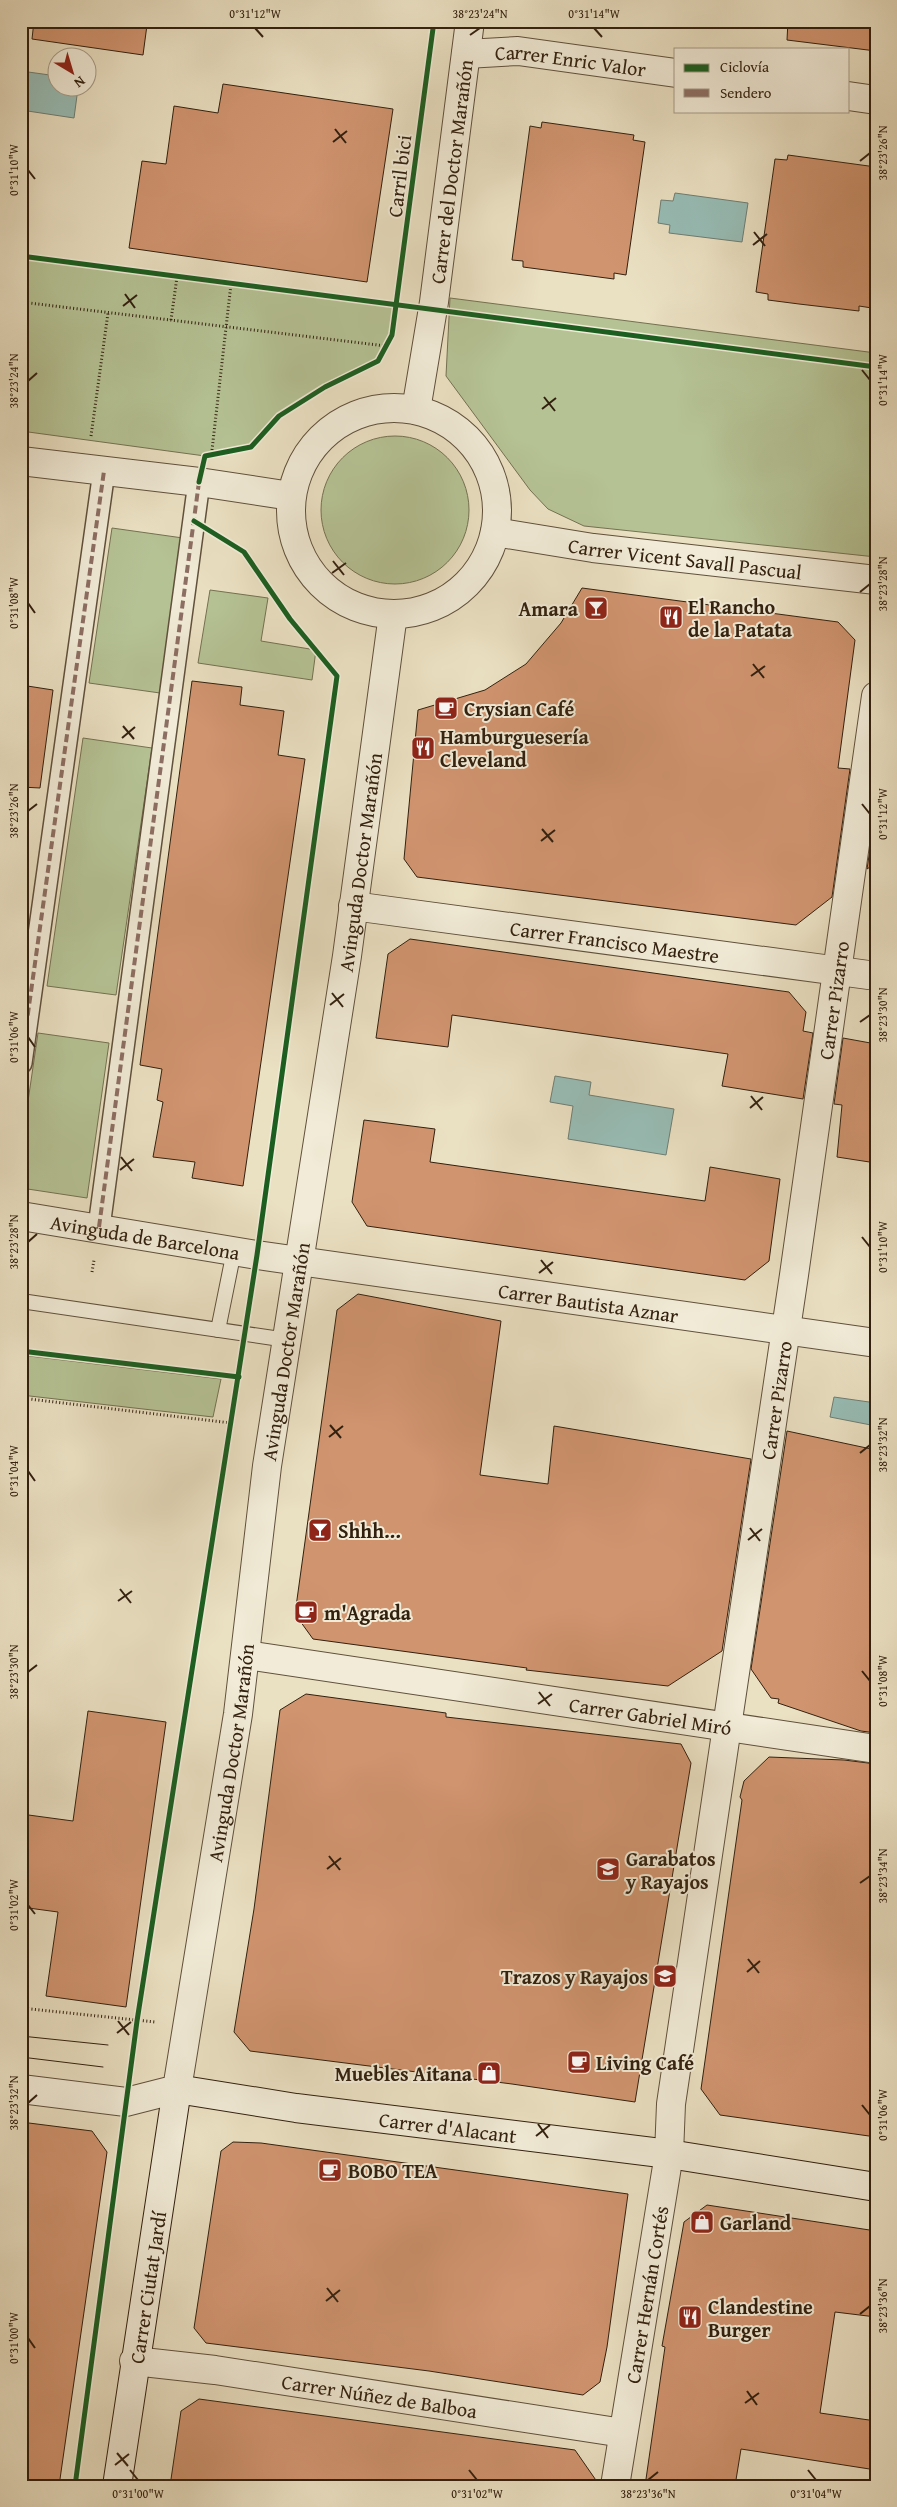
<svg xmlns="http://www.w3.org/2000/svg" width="897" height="2507" viewBox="0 0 897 2507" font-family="'Gentium Book Plus',serif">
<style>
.green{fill:#b5c294;stroke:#747152}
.water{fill:#98bdb6;stroke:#6f7e73}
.building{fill:#d0946f;stroke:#32200f}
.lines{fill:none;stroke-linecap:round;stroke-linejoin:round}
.service-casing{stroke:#60503c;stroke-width:16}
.pedestrian-casing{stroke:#60503c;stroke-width:24}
.minor-casing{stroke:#60503c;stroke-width:30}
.tertiary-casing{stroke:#60503c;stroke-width:30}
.secondary-casing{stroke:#32200f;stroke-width:30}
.path{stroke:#32200f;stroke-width:3;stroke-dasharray:1 2.5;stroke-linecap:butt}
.service{stroke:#f1ebd7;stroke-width:14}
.pedestrian{stroke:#f1ebd7;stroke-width:21}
.minor{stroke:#f1ebd7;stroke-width:28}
.tertiary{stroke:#f1ebd7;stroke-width:28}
.secondary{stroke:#f1ebd7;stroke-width:28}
.tram{stroke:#32200f;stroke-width:1}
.quiet{stroke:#8d6e63;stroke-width:4;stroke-dasharray:8 4;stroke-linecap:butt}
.cycleway-casing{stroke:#f1ebd7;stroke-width:8}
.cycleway{stroke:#1b5e20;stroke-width:5}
.ticks{fill:none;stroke:#32200f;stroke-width:2}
.labels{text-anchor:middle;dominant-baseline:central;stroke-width:4;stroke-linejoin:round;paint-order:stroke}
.street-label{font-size:20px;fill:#32200f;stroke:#f1ebd7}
.poi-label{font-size:20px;font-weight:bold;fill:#32200f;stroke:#f1ebd7;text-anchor:start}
.neatline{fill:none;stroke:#32200f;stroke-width:2}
.ticks-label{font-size:12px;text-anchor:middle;fill:#32200f}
</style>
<rect width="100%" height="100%" fill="#eae0c2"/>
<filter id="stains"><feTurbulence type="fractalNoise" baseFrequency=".004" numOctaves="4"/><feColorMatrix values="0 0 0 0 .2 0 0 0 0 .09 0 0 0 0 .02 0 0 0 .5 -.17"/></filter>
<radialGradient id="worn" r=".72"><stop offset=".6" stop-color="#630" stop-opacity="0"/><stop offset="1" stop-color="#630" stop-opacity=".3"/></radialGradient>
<g class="green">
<polygon points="21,256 398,305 392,335 378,361 326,387 279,416 251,447 205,456 21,431"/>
<polygon points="450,298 876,353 876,557 584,526 548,509 530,490 446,376"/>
<circle cx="395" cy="510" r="74"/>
<polygon points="112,528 183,538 160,693 89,683"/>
<polygon points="210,590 268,598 261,641 316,650 312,680 198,663"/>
<polygon points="83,738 152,748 116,995 47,986"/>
<polygon points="38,1033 109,1043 87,1198 21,1188 21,1149"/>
<polygon points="21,1355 221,1379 213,1417 21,1395"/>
</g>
<g class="water">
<polygon points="21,71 57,76 58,88 78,88 74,118 21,110"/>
<polygon points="675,193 748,203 742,242 669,233 670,225 658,223 661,200 673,201"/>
<polygon points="555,1076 591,1082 589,1095 674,1109 666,1155 568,1139 573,1106 550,1102"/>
<polygon points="834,1397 876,1403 876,1426 830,1417"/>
</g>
<g class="building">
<polygon points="34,21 125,21 147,25 143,55 32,39"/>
<polygon points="788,21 876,21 876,51 787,40"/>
<polygon points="223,84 393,109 367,282 129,248 142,161 166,164 174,106 218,113"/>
<polygon points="542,122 634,135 633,140 645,142 626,275 614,273 614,279 523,267 523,261 512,260 530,126 541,128"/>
<polygon points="788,155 876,167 876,280 872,308 859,306 859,311 799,304 768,300 768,294 756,292 775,159 787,160"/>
<polygon points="582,588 838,622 855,640 838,768 850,769 832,897 796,925 417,877 404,859 418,710 485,690 526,664 561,623"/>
<polygon points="192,681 242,687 240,705 284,711 278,755 305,759 243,1186 192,1178 195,1162 153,1157 163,1102 157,1100 162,1069 140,1065"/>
<polygon points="21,685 53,690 40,788 21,787"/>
<polygon points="876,809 876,863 867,869"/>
<polygon points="410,939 789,992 806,1012 803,1031 813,1033 803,1099 722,1086 728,1054 452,1015 448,1047 376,1038 388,954"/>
<polygon points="843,1038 876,1044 876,1163 837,1157 842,1105 834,1104"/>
<polygon points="364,1120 435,1129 430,1162 705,1201 710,1167 780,1179 769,1261 745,1280 367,1226 352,1202"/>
<polygon points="358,1294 501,1321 480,1475 548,1484 554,1426 751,1459 722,1651 668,1686 526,1670 527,1668 313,1639 295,1614 337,1310"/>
<polygon points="787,1431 876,1450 876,1733 861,1731 778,1703 779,1699 771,1698 751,1669"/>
<polygon points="306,1694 446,1713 446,1717 681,1744 691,1763 635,2102 512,2084 250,2051 234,2032 254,1909 280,1710"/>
<polygon points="88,1711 166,1722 126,2007 46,1996 58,1912 21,1907 21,1814 73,1821"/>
<polygon points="769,1757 844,1760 876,1764 876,2137 720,2115 701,2089 742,1800 740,1797 744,1781"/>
<polygon points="21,2122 92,2131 107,2152 59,2486 21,2486"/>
<polygon points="233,2142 261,2143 628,2194 607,2347 600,2382 583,2395 429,2371 206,2343 194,2328 221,2151"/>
<polygon points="707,2205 876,2231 876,2317 835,2312 820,2413 876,2421 876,2470 741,2449 735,2486 645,2486 665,2347 662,2346 684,2222"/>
<polygon points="199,2399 575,2450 600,2486 170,2486 181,2411"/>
</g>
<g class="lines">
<g class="service-casing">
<g id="service">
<polyline points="21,1301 287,1340"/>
<polyline points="218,1330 234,1251"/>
</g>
</g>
<g class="pedestrian-casing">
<g id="pedestrian">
<polyline points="21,1063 104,471"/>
<polyline points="99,1227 199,482"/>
</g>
</g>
<g class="minor-casing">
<g id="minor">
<path id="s1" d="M466 54 518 51 676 73"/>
<polyline points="848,96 876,100"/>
<path id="s2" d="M495 532 593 548 876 580"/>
<path id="s3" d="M353 906 876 976"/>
<path id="s4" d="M21 1216 257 1255 876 1343"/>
<path id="s5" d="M246 1655 876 1749"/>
<path id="s6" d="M134 2361 215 2370 623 2433"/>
<path id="s7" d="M615 2486 669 2154 671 2104 794 1275 876 696"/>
</g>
</g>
<g class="tertiary-casing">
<g id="tertiary">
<circle cx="394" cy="511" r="103"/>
<path id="s8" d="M416 410 434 302 470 21"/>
<polyline points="21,461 199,482 291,496"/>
<path id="s9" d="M21 2089 126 2102 177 2089 238 1714 267 1466 347 956 393 614"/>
</g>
</g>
<g class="secondary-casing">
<g id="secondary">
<path id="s10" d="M117 2486 177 2089 296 2108 669 2154 876 2187"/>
</g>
</g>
<g class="path">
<polyline points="21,302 386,346"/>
<polyline points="171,320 177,277"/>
<polyline points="91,436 108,313"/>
<polyline points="212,450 231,284"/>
<polyline points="92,1272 94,1260"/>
<polyline points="21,1398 231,1423"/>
<polyline points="21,2008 155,2022"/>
</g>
<use href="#service" class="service"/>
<use href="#pedestrian" class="pedestrian"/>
<use href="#minor" class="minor"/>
<use href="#tertiary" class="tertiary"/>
<use href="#secondary" class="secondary"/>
<g class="tram">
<polyline points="21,2036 108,2045"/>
<polyline points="21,2057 103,2067"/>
</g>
<g class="quiet">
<polyline points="21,1063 104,471"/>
<polyline points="99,1227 199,482"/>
</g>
<g class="cycleway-casing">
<g id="cycleway">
<polyline points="21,256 876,367"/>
<polyline points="199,482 205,456 251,447 279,416 325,387 378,361 392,335 434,21"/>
<polyline points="21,1351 239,1377"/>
<polyline points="75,2486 137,2021 257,1255 337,676 290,619 244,552 194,521"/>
</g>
</g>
<use href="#cycleway" class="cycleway"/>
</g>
<path class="ticks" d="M255 28 263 37M594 28 602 37M470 35 480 28M335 129 346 143M333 142 347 131M860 161 870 153M28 170 35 179M754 232 765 246M753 245 767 234M125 294 135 308M123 306 137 295M862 370 870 380M28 381 37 373M544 397 555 411M542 409 556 398M333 561 344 575M332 573 346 563M860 592 870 584M28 603 35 613M753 664 764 678M751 676 765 666M123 726 134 739M122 738 135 727M862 804 870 814M28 811 37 804M542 829 553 842M541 841 555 830M332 993 343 1007M330 1005 344 994M860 1022 870 1015M28 1037 35 1047M751 1096 762 1110M750 1108 763 1097M121 1157 132 1171M120 1170 134 1159M862 1237 870 1247M28 1242 37 1234M541 1260 552 1274M539 1273 553 1262M330 1425 341 1438M329 1437 343 1426M860 1453 870 1445M28 1471 35 1481M750 1528 760 1541M748 1540 762 1529M120 1589 131 1603M118 1601 132 1591M862 1671 870 1681M28 1672 37 1665M539 1692 550 1706M538 1704 552 1694M329 1856 340 1870M327 1869 341 1858M860 1883 870 1876M28 1905 35 1914M748 1959 759 1973M747 1972 760 1961M118 2021 129 2035M117 2033 131 2022M28 2103 37 2095M862 2105 870 2115M538 2124 548 2138M536 2136 550 2125M327 2288 338 2302M326 2301 340 2290M860 2314 870 2306M28 2338 35 2348M747 2391 757 2405M745 2403 759 2393M117 2453 128 2466M115 2465 129 2454M130 2470 138 2480M469 2470 477 2480M808 2470 816 2480M648 2480 658 2472"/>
<defs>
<g id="bar-square" transform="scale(1.25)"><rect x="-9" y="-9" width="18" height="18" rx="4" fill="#8f2418" stroke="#f1ebd7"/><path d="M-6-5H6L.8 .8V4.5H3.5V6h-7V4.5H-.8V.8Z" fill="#fff"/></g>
<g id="restaurant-square" transform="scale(1.25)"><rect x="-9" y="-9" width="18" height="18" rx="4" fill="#8f2418" stroke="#f1ebd7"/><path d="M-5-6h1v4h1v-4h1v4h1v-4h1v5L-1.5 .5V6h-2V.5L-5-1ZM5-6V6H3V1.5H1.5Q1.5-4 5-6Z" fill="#fff"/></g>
<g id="cafe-square" transform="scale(1.25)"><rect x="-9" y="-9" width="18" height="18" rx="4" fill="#8f2418" stroke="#f1ebd7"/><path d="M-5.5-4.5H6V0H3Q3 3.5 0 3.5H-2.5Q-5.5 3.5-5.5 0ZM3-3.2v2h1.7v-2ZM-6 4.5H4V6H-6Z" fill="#fff"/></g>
<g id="school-square" transform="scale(1.25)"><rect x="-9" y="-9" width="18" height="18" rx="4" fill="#8f2418" stroke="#f1ebd7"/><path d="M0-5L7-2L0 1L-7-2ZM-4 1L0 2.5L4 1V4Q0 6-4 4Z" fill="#fff"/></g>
<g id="shop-square" transform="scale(1.25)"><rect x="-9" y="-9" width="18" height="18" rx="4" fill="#8f2418" stroke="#f1ebd7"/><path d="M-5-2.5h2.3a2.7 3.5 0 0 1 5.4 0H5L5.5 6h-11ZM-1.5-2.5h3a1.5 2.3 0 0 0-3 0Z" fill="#fff"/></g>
</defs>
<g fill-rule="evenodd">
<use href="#bar-square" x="596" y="608"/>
<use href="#restaurant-square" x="671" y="617"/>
<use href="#cafe-square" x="446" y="708"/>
<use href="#restaurant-square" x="423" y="748"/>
<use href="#bar-square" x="320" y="1530"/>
<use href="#cafe-square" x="306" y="1612"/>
<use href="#school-square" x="608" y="1869"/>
<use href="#school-square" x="665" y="1976"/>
<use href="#cafe-square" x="579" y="2062"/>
<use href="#shop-square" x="489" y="2073"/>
<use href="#cafe-square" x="330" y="2170"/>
<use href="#shop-square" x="702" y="2222"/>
<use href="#restaurant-square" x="690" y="2317"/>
</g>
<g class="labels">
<g class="street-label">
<text stroke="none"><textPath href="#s1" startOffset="105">Carrer Enric Valor</textPath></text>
<text stroke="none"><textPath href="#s8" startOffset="241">Carrer del Doctor Marañón</textPath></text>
<text transform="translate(399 176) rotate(-83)">Carril bici</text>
<text stroke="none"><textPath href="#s2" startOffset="192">Carrer Vicent Savall Pascual</textPath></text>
<text stroke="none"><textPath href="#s9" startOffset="1399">Avinguda Doctor Marañón</textPath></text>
<text stroke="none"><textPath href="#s3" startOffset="264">Carrer Francisco Maestre</textPath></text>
<text stroke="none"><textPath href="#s7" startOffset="1502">Carrer Pizarro</textPath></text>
<text stroke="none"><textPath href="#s4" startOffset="126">Avinguda de Barcelona</textPath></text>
<text stroke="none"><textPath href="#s4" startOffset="574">Carrer Bautista Aznar</textPath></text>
<text stroke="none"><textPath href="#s9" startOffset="904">Avinguda Doctor Marañón</textPath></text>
<text stroke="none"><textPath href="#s7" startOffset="1098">Carrer Pizarro</textPath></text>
<text stroke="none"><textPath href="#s5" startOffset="409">Carrer Gabriel Miró</textPath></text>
<text stroke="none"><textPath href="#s9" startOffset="499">Avinguda Doctor Marañón</textPath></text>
<text stroke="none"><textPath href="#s10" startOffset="675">Carrer d'Alacant</textPath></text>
<text stroke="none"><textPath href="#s10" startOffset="201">Carrer Ciutat Jardí</textPath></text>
<text stroke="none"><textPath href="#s7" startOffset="194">Carrer Hernán Cortés</textPath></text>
<text stroke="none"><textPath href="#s6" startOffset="248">Carrer Núñez de Balboa</textPath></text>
</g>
<g class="poi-label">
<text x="688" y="606">El Rancho<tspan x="688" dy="23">de la Patata</tspan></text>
<text x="578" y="608" text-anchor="end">Amara</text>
<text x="464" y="708">Crysian Café</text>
<text x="440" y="736">Hamburguesería<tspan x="440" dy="23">Cleveland</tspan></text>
<text x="338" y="1530">Shhh...</text>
<text x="324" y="1612">m'Agrada</text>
<text x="626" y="1858">Garabatos<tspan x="626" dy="23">y Rayajos</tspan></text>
<text x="648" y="1976" text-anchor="end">Trazos y Rayajos</text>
<text x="596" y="2062">Living Café</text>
<text x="472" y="2073" text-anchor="end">Muebles Aitana</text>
<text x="348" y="2170">BOBO TEA</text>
<text x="720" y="2222">Garland</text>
<text x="708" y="2306">Clandestine<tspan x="708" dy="23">Burger</tspan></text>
</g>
</g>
<rect width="897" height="2507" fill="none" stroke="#eae0c2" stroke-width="55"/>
<rect x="674" y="48" width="175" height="65" fill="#f1ebd7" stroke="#a59a87"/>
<rect x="684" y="64" width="25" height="8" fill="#1b5e20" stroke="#a59a87"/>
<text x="720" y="72" font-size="15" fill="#32200f">Ciclovía</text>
<rect x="684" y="89" width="25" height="8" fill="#8d6e63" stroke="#a59a87"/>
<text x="720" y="98" font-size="15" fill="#32200f">Sendero</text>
<g transform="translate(72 72) rotate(142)"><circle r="24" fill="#f1ebd7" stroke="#a59a87"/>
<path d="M0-4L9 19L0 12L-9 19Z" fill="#8f2418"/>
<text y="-8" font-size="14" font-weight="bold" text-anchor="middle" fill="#32200f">N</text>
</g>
<rect x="28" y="28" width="842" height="2452" class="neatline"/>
<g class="ticks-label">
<text x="255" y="18">0°31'12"W</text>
<text x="480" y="18">38°23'24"N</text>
<text x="594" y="18">0°31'14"W</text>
<text transform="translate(883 153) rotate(-90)" y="4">38°23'26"N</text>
<text transform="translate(14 170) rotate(-90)" y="4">0°31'10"W</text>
<text transform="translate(883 380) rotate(-90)" y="4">0°31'14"W</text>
<text transform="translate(14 381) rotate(-90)" y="4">38°23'24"N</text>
<text transform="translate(883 584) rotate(-90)" y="4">38°23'28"N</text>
<text transform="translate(14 603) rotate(-90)" y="4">0°31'08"W</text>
<text transform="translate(14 811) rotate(-90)" y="4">38°23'26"N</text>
<text transform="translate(883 814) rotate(-90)" y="4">0°31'12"W</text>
<text transform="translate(883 1015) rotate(-90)" y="4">38°23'30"N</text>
<text transform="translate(14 1037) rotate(-90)" y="4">0°31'06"W</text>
<text transform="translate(14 1242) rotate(-90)" y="4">38°23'28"N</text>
<text transform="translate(883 1247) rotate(-90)" y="4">0°31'10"W</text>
<text transform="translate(883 1445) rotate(-90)" y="4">38°23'32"N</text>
<text transform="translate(14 1471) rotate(-90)" y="4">0°31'04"W</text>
<text transform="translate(14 1672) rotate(-90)" y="4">38°23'30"N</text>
<text transform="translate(883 1681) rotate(-90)" y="4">0°31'08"W</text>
<text transform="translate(883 1876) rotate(-90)" y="4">38°23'34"N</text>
<text transform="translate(14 1905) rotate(-90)" y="4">0°31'02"W</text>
<text transform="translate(14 2103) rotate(-90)" y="4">38°23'32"N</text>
<text transform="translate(883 2115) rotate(-90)" y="4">0°31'06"W</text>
<text transform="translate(883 2306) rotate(-90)" y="4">38°23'36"N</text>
<text transform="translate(14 2338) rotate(-90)" y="4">0°31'00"W</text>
<text x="138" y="2498">0°31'00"W</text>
<text x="477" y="2498">0°31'02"W</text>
<text x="648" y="2498">38°23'36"N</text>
<text x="816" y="2498">0°31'04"W</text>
</g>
<rect width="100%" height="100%" filter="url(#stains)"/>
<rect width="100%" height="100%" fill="url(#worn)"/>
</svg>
